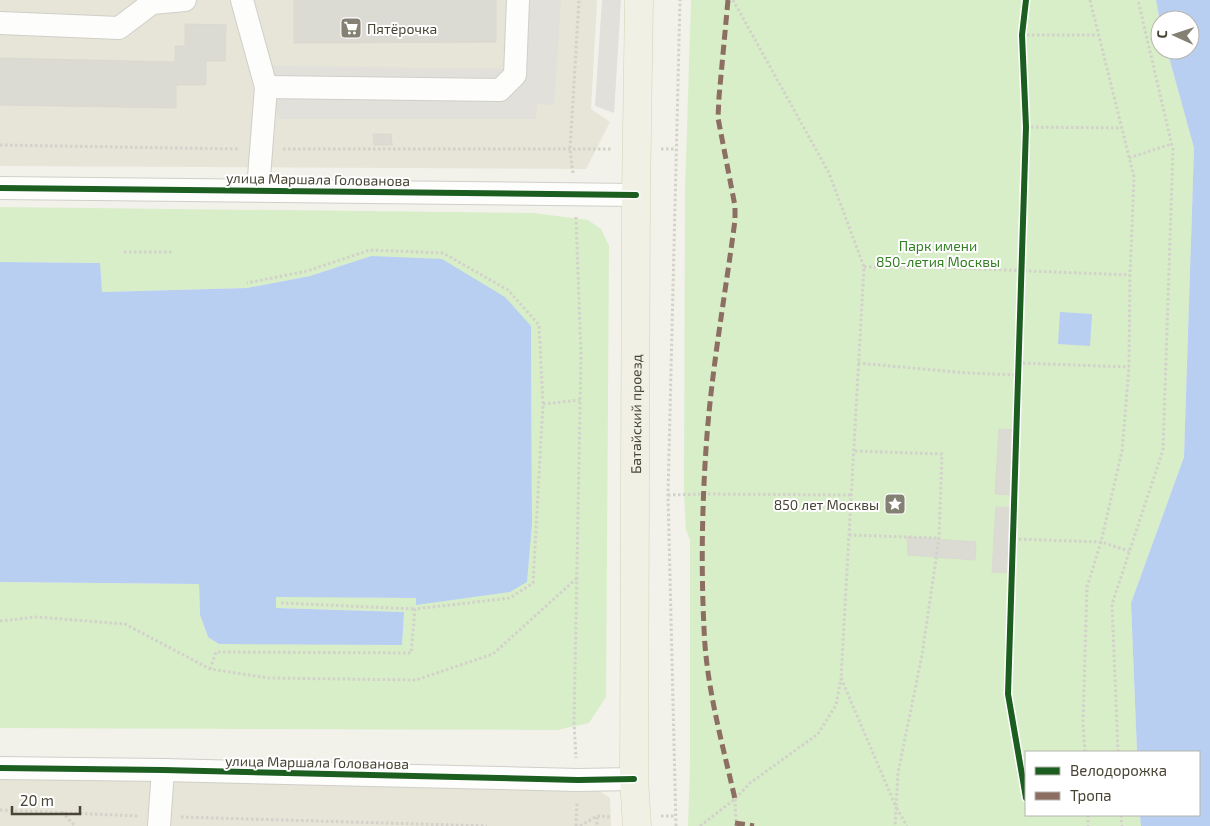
<svg xmlns="http://www.w3.org/2000/svg" width="1210" height="826" viewBox="0 0 1210 826" font-family="'Exo 2',sans-serif">
<style>
.residential{fill:#e6e5d7}
.green{fill:#d8eec8}
.parking{fill:#e1e0da}
.water{fill:#b8cff2}
.building{fill:#dbdad3;stroke:#dad9d0}
.lines{fill:none;stroke-linecap:round;stroke-linejoin:round}
.minor-casing{stroke:#d0cfc8;stroke-width:24}
.major-casing{stroke:#d5d2b6;stroke-width:29}
.path{stroke:#d2d1ca;stroke-width:3;stroke-dasharray:2.5 2.5;stroke-linecap:butt}
.minor{stroke:#fdfdfc;stroke-width:22}
.major{stroke:#f1f0e4;stroke-width:28}
.quiet{stroke:#8d6e63;stroke-width:5;stroke-dasharray:10 5;stroke-linecap:butt}
.cycleway-casing{stroke:#fff;stroke-width:9}
.cycleway{stroke:#1b5e20;stroke-width:6}
.labels{text-anchor:middle;dominant-baseline:central;stroke-width:4;stroke-linejoin:round;paint-order:stroke}
.poi-label{font-size:14px;fill:#494535;stroke:#fff;text-anchor:start}
.street-label{font-size:14px;fill:#494535;stroke:#fff}
.park-label{font-size:14px;fill:#347f24;stroke:#fff}
</style>
<rect width="100%" height="100%" fill="#f2f1ea"/>
<g class="residential">
<polygon points="0,0 597,0 591,109 610,122 586,169 0,166"/>
<polygon points="0,775 583,780 610,798 611,826 0,826"/>
</g>
<g class="green">
<polygon points="691,0 1156,0 1160,22 1160,50 1167,50 1194,148 1184,457 1131,603 1137,752 1026,752 1026,815 1140,815 1141,826 688,826 690,766 690,540 686,530 684,494 685,193"/>
<polygon points="0,207 533,213 588,220 601,229 609,246 606,697 589,723 557,730 0,728 0,582 199,584 200,615 208,637 402,645 403,612 275,608 276,596 416,598 416,605 531,506 532,489 531,326 371,256 310,276 247,288 102,292 99,263 0,262"/>
</g>
<g class="parking">
<polygon points="507,0 561,0 554,105 537,104 536,119 278,119 273,66 522,69 527,57 527,32"/>
<polygon points="602,0 621,0 614,113 595,106"/>
</g>
<g class="water">
<polygon points="1156,0 1210,0 1210,826 1141,826 1140,815 1199,815 1199,752 1137,752 1131,603 1184,457 1194,148 1167,50 1190,50 1190,20 1160,20 1160,22"/>
<polygon points="371,256 442,259 505,297 531,326 532,524 527,582 510,592 416,605 416,598 276,597 276,608 404,612 402,645 219,644 208,637 200,615 199,584 0,582 0,262 100,263 102,292 247,288 310,276"/>
<polygon points="1060,312 1092,314 1090,346 1058,344"/>
</g>
<g class="building">
<polygon points="294,0 496,0 496,42 294,43"/>
<polygon points="185,24 226,25 225,61 206,61 206,85 176,85 176,108 0,105 0,58 175,62 175,46 185,46"/>
<polygon points="373,134 391,134 392,145 374,145"/>
<polygon points="999,429 1015,430 1011,495 995,494"/>
<polygon points="996,507 1012,508 1008,573 992,572"/>
<polygon points="907,537 976,542 975,560 908,555"/>
</g>
<g class="lines">
<g class="minor-casing">
<g id="minor">
<polyline points="242,0 266,87 258,190"/>
<polyline points="0,23 119,28 152,3 185,0"/>
<polyline points="266,87 500,90 515,75 518,0"/>
<polyline points="0,188 636,195"/>
<polyline points="0,768 163,770 578,780 634,779"/>
<polyline points="159,826 163,770"/>
</g>
</g>
<g class="major-casing">
<g id="major">
<path id="s1" d="M637 826 634 779 636 195 639 0"/>
</g>
</g>
<g class="path">
<polyline points="733,0 829,173 864,267 841,678 896,807 895,826"/>
<polyline points="1022,35 1099,35"/>
<polyline points="1026,127 1122,128"/>
<polyline points="0,145 239,149"/>
<polyline points="283,149 612,149"/>
<polyline points="661,149 676,149"/>
<polyline points="1129,158 1171,144"/>
<polyline points="573,173 570,150 579,0"/>
<polyline points="576,217 581,355 574,722 576,758"/>
<polyline points="124,252 174,252"/>
<polyline points="864,267 955,268 1130,275"/>
<polyline points="858,363 967,373 1019,375"/>
<polyline points="1018,363 1129,367"/>
<polyline points="543,404 580,400"/>
<polyline points="855,451 942,454 939,538 922,655 898,773 896,807 907,826"/>
<polyline points="668,495 704,494 851,495"/>
<polyline points="849,535 939,538"/>
<polyline points="1014,539 1101,542 1129,551"/>
<polyline points="281,603 415,609"/>
<polyline points="0,621 37,617 125,624 210,669 269,678 416,680 493,654 577,578"/>
<polyline points="210,669 216,652 411,653 415,609 510,598 533,583 543,404 539,325 508,290 443,253 370,250 307,271 247,283"/>
<polyline points="1085,752 1083,723 1087,587 1101,542 1122,451 1129,367 1130,275 1134,177 1090,0"/>
<polyline points="1118,752 1112,604 1163,450 1173,150 1138,0"/>
<polyline points="735,799 736,826"/>
<polyline points="0,810 139,816"/>
<polyline points="62,812 75,826"/>
<polyline points="1088,815 1088,826"/>
<polyline points="1121,815 1122,826"/>
<polyline points="661,816 675,816"/>
<polyline points="181,817 487,826"/>
<polyline points="597,817 597,826"/>
<polyline points="576,826 577,802"/>
<polyline points="580,826 597,816 612,817"/>
<polyline points="676,826 668,495 680,0"/>
<polyline points="700,826 735,799 750,783 818,734 836,705 841,678"/>
</g>
<use href="#minor" class="minor"/>
<use href="#major" class="major"/>
<g class="quiet">
<path d="M728 0 719 97 718 118 735 206V220C725 297 711 372 706 449 702 508 701 569 704 628 706 686 722 742 735 799"/>
<polyline points="735,823 754,826"/>
</g>
<g class="cycleway-casing">
<g id="cycleway">
<polyline points="1026,0 1022,35 1026,127 1008,694 1026,798"/>
<polyline points="0,188 636,195"/>
<polyline points="0,768 163,770 578,780 634,779"/>
</g>
</g>
<use href="#cycleway" class="cycleway"/>
</g>
<defs>
<g id="supermarket-square" transform="scale(1.125)"><rect x="-9" y="-9" width="18" height="18" rx="4" fill="#848174" stroke="#fff"/><path d="M-6-5.5h2.5l.6 2H6L4.5 2H-2.5L-4.4-4H-6ZM-1.5 3.2a1.3 1.3 0 1 0 .1 0ZM3 3.2a1.3 1.3 0 1 0 .1 0Z" fill="#fff"/></g>
<g id="sight-square" transform="scale(1.125)"><rect x="-9" y="-9" width="18" height="18" rx="4" fill="#848174" stroke="#fff"/><path d="M0-6L1.8-2.2L6-1.7L2.9 1.2L3.7 5.4L0 3.3L-3.7 5.4L-2.9 1.2L-6-1.7L-1.8-2.2Z" fill="#fff"/></g>
</defs>
<g fill-rule="evenodd">
<use href="#supermarket-square" x="351" y="28"/>
<use href="#sight-square" x="895" y="504"/>
</g>
<g class="labels">
<g class="poi-label">
<text x="367" y="28">Пятёрочка</text>
<text x="879" y="504" text-anchor="end">850 лет Москвы</text>
</g>
<g class="street-label">
<text transform="translate(318 179) rotate(1)">улица Маршала Голованова</text>
<text stroke="none"><textPath href="#s1" startOffset="412">Батайский проезд</textPath></text>
<text transform="translate(317 762) rotate(1)">улица Маршала Голованова</text>
</g>
<g class="park-label">
<text x="938" y="245">Парк имени<tspan x="938" dy="16">850-летия Москвы</tspan></text>
</g>
</g>
<rect x="1025" y="751" width="175" height="65" fill="#ffffff" stroke="#b6b5ae"/>
<rect x="1035" y="767" width="25" height="8" fill="#1b5e20" stroke="#b6b5ae"/>
<text x="1070" y="776" font-size="15" fill="#494535">Велодорожка</text>
<rect x="1035" y="792" width="25" height="8" fill="#8d6e63" stroke="#b6b5ae"/>
<text x="1070" y="801" font-size="15" fill="#494535">Тропа</text>
<g transform="translate(1175 35) rotate(273)"><circle r="24" fill="#ffffff" stroke="#b6b5ae"/>
<path d="M0-4L9 19L0 12L-9 19Z" fill="#848174"/>
<text y="-8" font-size="14" font-weight="bold" text-anchor="middle" fill="#494535">С</text>
</g>
<path d="M12 806v8h68v-8" fill="none" stroke="#494535" stroke-width="2.5"/>
<text x="20" y="806" font-size="15" fill="#494535" stroke="#ffffff" stroke-width="4" paint-order="stroke">20 m</text>
</svg>
